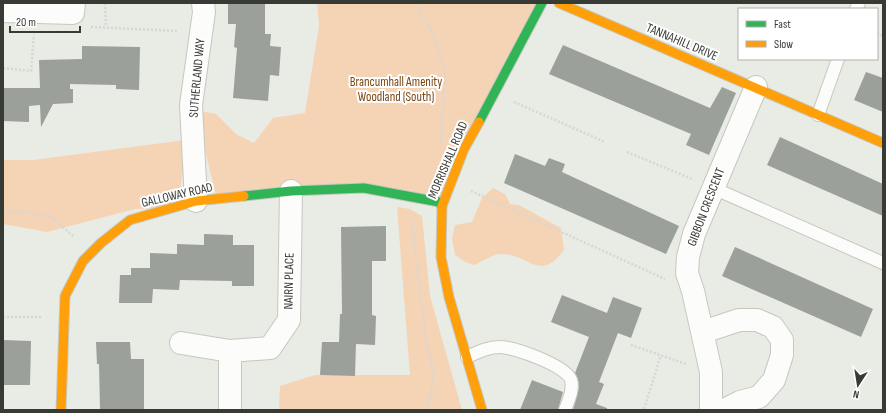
<svg xmlns="http://www.w3.org/2000/svg" width="886" height="413" viewBox="0 0 886 413" font-family="'Sofia Sans Condensed',sans-serif">
<style>
.green{fill:#f5d4b6}
.building{fill:#9ba09a}
.lines{fill:none;stroke-linecap:round;stroke-linejoin:round}
.lane-casing{stroke:#c5c8c1;stroke-width:14}
.street-casing{stroke:#c5c8c1;stroke-width:24}
.fast-casing{stroke:#c5c8c1;stroke-width:11}
.slow-casing{stroke:#c5c8c1;stroke-width:11}
.path{stroke:#d6d7d5;stroke-width:2.5;stroke-dasharray:2 2;stroke-linecap:butt}
.lane{stroke:#fcfcfb;stroke-width:12}
.street{stroke:#fcfcfb;stroke-width:22}
.fast{stroke:#30b455;stroke-width:9}
.slow{stroke:#ff9f0a;stroke-width:9}
.labels{text-anchor:middle;dominant-baseline:central;stroke-width:4;stroke-linejoin:round;paint-order:stroke}
.street-label{font-size:13px;fill:#383b34;stroke:#fff}
.park-label{font-size:13px;fill:#7a4613;stroke:#fff}
</style>
<rect width="100%" height="100%" fill="#e8ece4"/>
<g class="green">
<polygon points="317,3 541,3 442,206 364,188 217,199 195,110 216,114 236,134 254,143 273,118 305,113 319,26"/>
<polygon points="193,139 182,176 180,191 168,208 135,209 47,232 3,224 3,160 33,160"/>
<path d="M493 188 505 194 510 204 519 205 561 228 564 250C539 284 529 253 500 254 493 254 482 262 474 265L465 262 455 255 452 238 455 225 472 222 482 198Z"/>
<polygon points="397,207 410,209 422,216 430,296 462,410 279,410 280,386 315,375 410,375"/>
</g>
<g class="building">
<polygon points="228,3 265,3 265,34 271,34 270,46 281,47 279,76 270,75 268,101 233,98 237,48 234,47 236,24 228,24"/>
<polygon points="563,45 710,108 722,87 736,93 709,155 686,145 691,134 549,74"/>
<polygon points="82,46 140,47 139,90 116,89 116,85 70,84 70,89 73,89 73,103 53,104 41,127 40,105 29,106 29,122 3,121 3,88 40,88 39,60 82,59"/>
<polygon points="866,72 883,78 883,112 854,100"/>
<polygon points="780,137 883,184 883,216 767,165"/>
<polygon points="515,154 545,166 549,158 565,164 562,172 679,226 666,254 504,183"/>
<polygon points="386,226 386,261 372,261 372,315 376,316 375,345 356,344 355,376 320,375 322,342 339,342 340,314 342,314 341,227"/>
<polygon points="204,234 233,235 233,245 254,245 254,286 232,286 232,281 180,280 179,290 153,289 152,303 119,303 120,275 131,275 131,268 150,268 150,253 177,254 177,244 204,245"/>
<polygon points="735,247 873,309 861,337 722,276"/>
<polygon points="562,295 607,313 613,297 642,308 631,338 618,333 599,382 604,384 596,404 607,408 607,410 573,410 579,388 578,379 575,373 589,337 551,322"/>
<polygon points="3,340 31,341 30,385 3,385"/>
<polygon points="96,342 130,342 131,359 144,359 144,409 100,409 99,364 97,364"/>
<polygon points="532,380 563,392 558,410 520,410"/>
</g>
<g class="lines">
<g class="lane-casing">
<g id="lane">
<polyline points="856,9 859,3"/>
<polyline points="818,115 838,59"/>
<polyline points="713,188 883,263"/>
<path d="M467 357C478 352 488 347 500 347 514 347 567 366 571 380 574 390 568 401 565 410"/>
</g>
</g>
<g class="street-casing">
<g id="street">
<polyline points="3,11 73,13 74,3"/>
<polyline points="196,201 191,105 204,12 203,3"/>
<polyline points="703,332 739,320 757,320 773,327 782,340 782,355 774,380 759,397 740,402 724,410"/>
<polyline points="181,343 230,351 270,348 289,320 291,191"/>
<polyline points="230,410 230,351"/>
<polyline points="711,410 711,372 693,291 687,273 688,257 694,234 756,87"/>
</g>
</g>
<g class="fast-casing">
<g id="fast">
<polyline points="479,122 542,3"/>
<polyline points="244,196 291,191 364,188 439,202 442,206"/>
</g>
</g>
<g class="slow-casing">
<g id="slow">
<polyline points="559,3 883,143"/>
<polyline points="479,122 464,149 442,206 441,257 449,297 482,410"/>
<polyline points="61,410 65,296 83,261 101,243 130,220 196,201 244,196"/>
</g>
</g>
<g class="path">
<polyline points="105,3 106,27"/>
<polyline points="418,3 419,14 430,27 445,69 441,142"/>
<polyline points="91,27 178,31"/>
<polyline points="877,33 883,36"/>
<polyline points="3,68 31,71 34,35"/>
<polyline points="514,102 605,142"/>
<polyline points="627,152 692,179"/>
<polyline points="471,191 665,279"/>
<polyline points="3,211 29,212 53,218 74,237"/>
<polyline points="412,220 416,259"/>
<polyline points="417,264 427,346 434,376 428,407 422,410"/>
<polyline points="3,317 42,317"/>
<polyline points="631,345 686,364"/>
<polyline points="644,409 661,355"/>
</g>
<use href="#lane" class="lane"/>
<use href="#street" class="street"/>
<use href="#fast" class="fast"/>
<use href="#slow" class="slow"/>
</g>
<g class="labels">
<g class="street-label">
<text transform="translate(682 42) rotate(23)">TANNAHILL DRIVE</text>
<text transform="translate(197 78) rotate(-85)">SUTHERLAND WAY</text>
<text transform="translate(448 160) rotate(-67)">MORRISHALL ROAD</text>
<text transform="translate(177 195) rotate(-13)">GALLOWAY ROAD</text>
<text transform="translate(706 207) rotate(-69)">GIBBON CRESCENT</text>
<text transform="translate(289 281) rotate(-89)">NAIRN PLACE</text>
</g>
<g class="park-label">
<text x="396" y="82">Brancumhall Amenity<tspan x="396" dy="15">Woodland (South)</tspan></text>
</g>
</g>
<rect width="886" height="413" fill="none" stroke="#383b34" stroke-width="8"/>
<rect x="738" y="8" width="140" height="52" fill="#ffffff" stroke="#afb1ae"/>
<rect x="746" y="21" width="20" height="6" fill="#30b455" stroke="#afb1ae"/>
<text x="774" y="28" font-size="12" fill="#383b34">Fast</text>
<rect x="746" y="41" width="20" height="6" fill="#ff9f0a" stroke="#afb1ae"/>
<text x="774" y="48" font-size="12" fill="#383b34">Slow</text>
<g transform="translate(858 385) rotate(192)" stroke="#ffffff" stroke-width="3" paint-order="stroke">
<path d="M0-3L7 15L0 10L-7 15Z" fill="#383b34"/>
<text y="-6" font-size="11" font-weight="bold" text-anchor="middle" fill="#383b34">N</text>
</g>
<path d="M10 26v6h70v-6" fill="none" stroke="#383b34" stroke-width="2"/>
<text x="16" y="26" font-size="12" fill="#383b34" stroke="#ffffff" stroke-width="3" paint-order="stroke">20 m</text>
</svg>
